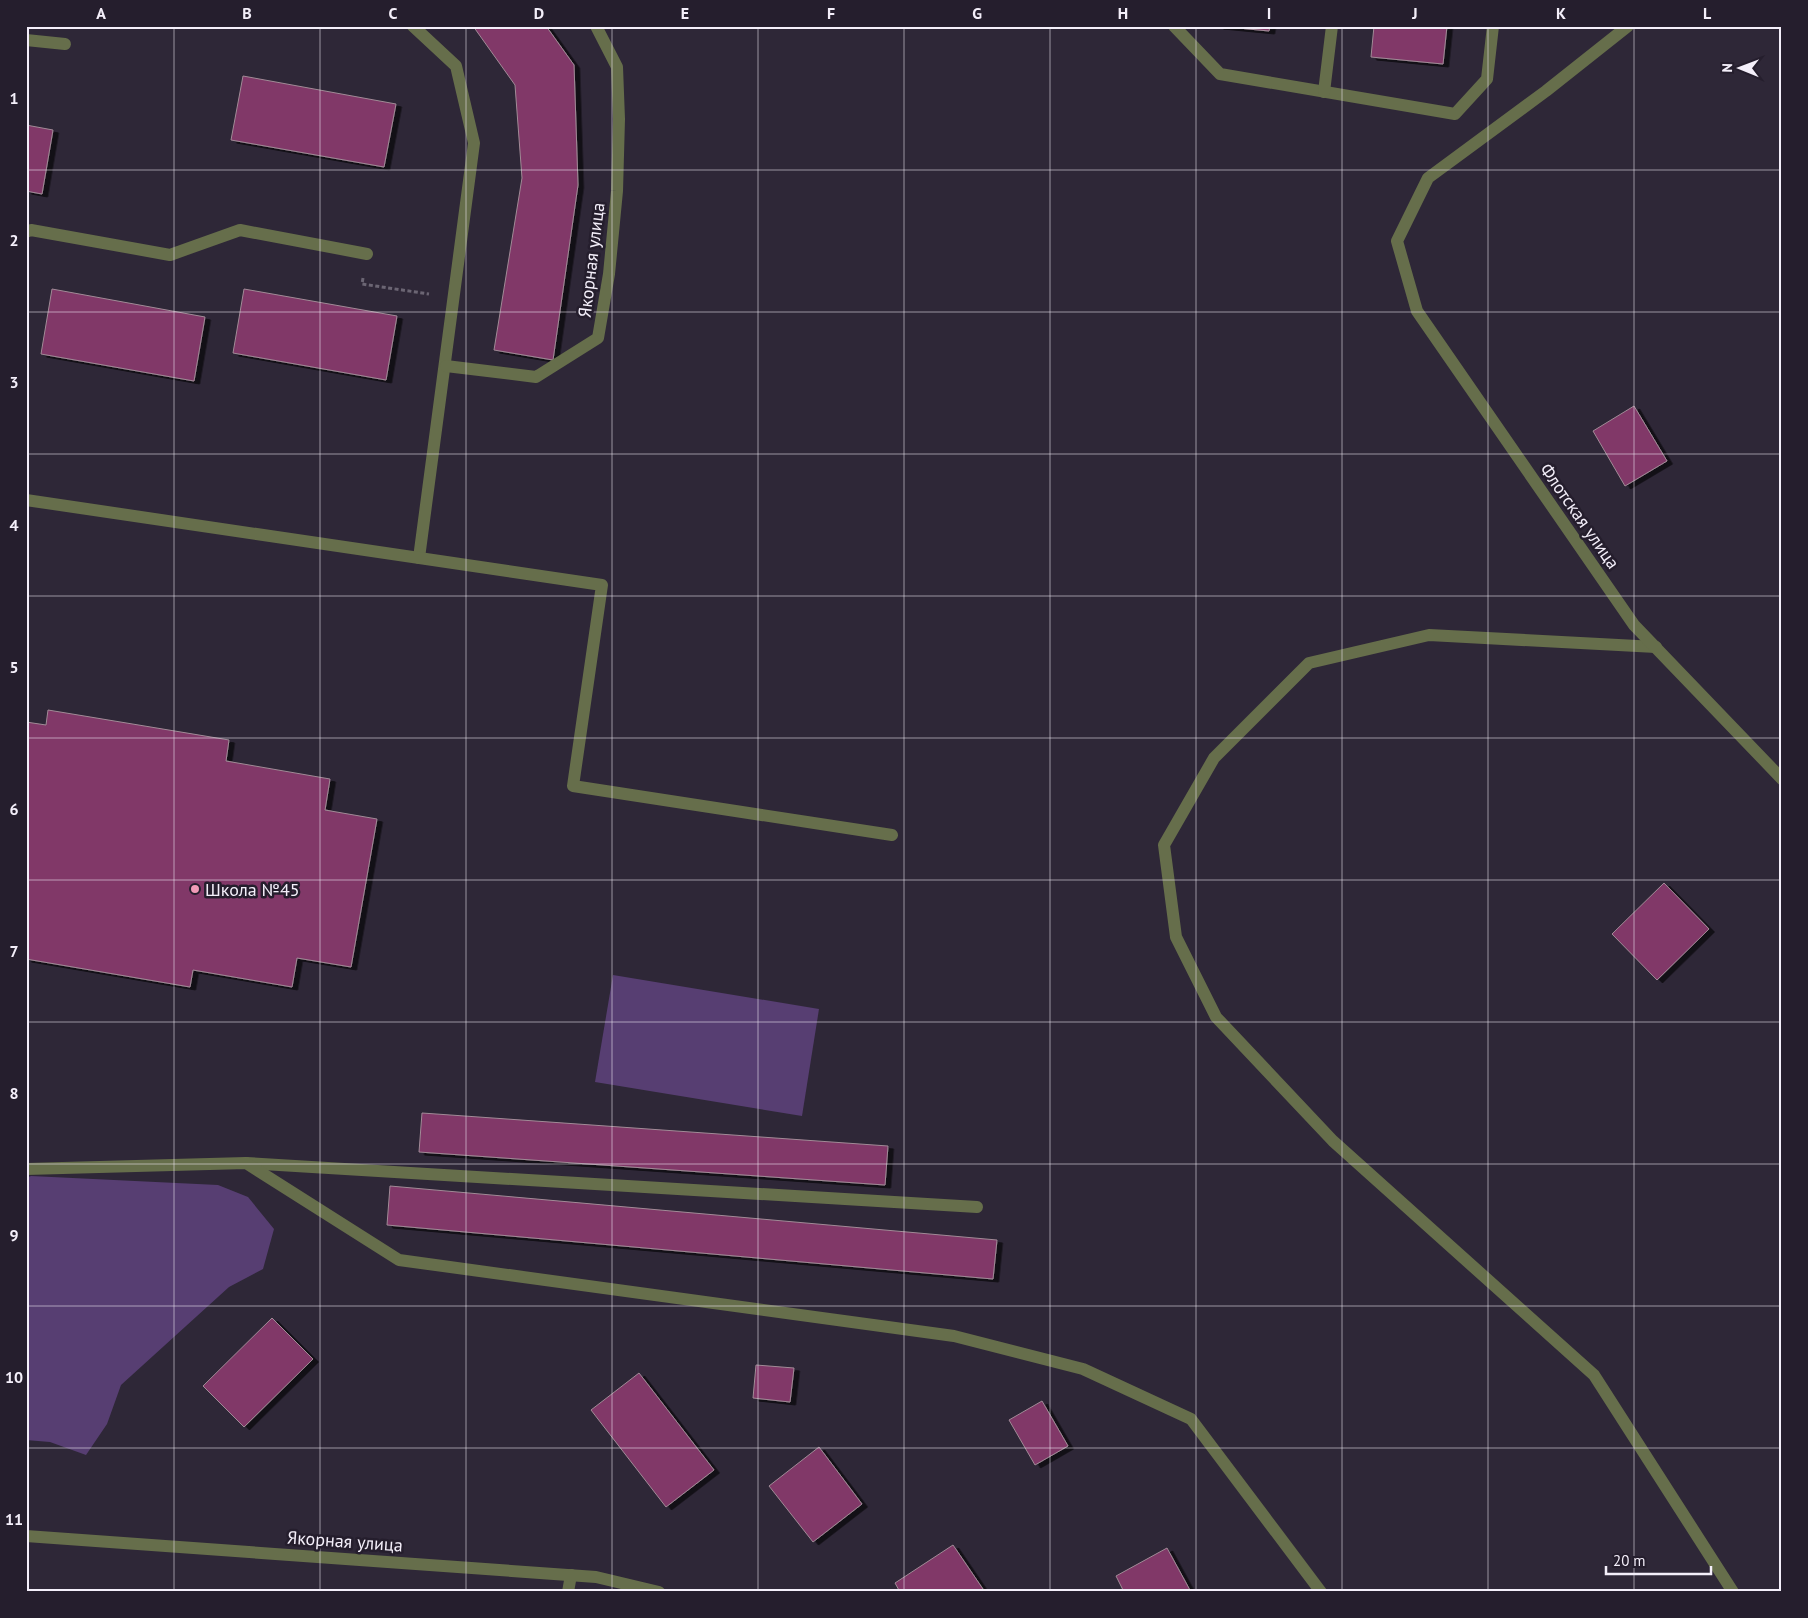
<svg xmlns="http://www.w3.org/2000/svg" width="1808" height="1618" viewBox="0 0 1808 1618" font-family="'PT Sans',sans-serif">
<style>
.green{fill:#573e72}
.building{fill:#813767;stroke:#a18b97;filter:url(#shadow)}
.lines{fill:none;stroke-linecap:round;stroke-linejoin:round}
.path{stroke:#6b6573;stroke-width:3;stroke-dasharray:4 2.5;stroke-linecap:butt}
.service{stroke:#666e4b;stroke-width:12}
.minor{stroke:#666e4b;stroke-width:12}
.grid{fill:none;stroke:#f4effa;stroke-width:1;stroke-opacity:0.55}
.poi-dot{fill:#f09ab7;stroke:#251e2d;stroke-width:2}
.labels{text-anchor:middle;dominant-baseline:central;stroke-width:5;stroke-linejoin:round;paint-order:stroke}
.street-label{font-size:18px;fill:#f4effa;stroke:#251e2d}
.poi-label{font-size:18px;fill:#f4effa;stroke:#251e2d;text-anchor:start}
.neatline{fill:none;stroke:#f4effa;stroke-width:2}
.grid-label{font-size:16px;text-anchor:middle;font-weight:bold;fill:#f4effa}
</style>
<defs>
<filter id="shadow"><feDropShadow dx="5.5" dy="3" stdDeviation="0" flood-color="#0009"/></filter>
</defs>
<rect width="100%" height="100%" fill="#2e2737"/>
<g class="green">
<polygon points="613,975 819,1009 802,1116 595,1082"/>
<polygon points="31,1176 218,1185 248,1197 274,1229 263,1269 229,1287 121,1385 107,1424 86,1455 50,1442 26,1440 26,1178"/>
</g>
<g class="building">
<polygon points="473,26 546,26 574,65 578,185 553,360 494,350 522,178 515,85"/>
<polygon points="1218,26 1270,26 1269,31"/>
<polygon points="1374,26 1447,26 1443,64 1371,57"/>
<polygon points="243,76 396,104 384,167 231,140"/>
<polygon points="26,125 53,130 42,194 26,191"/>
<polygon points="52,289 205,317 194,381 41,354"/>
<polygon points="244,289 397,316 386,380 233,353"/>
<polygon points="1634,406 1667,461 1625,486 1593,431"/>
<polygon points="48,710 229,740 226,761 330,779 325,810 377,819 351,967 297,958 292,987 193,970 190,987 26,959 26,722 46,725"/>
<polygon points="1664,883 1709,929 1657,980 1612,934"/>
<polygon points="422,1113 888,1146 885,1185 419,1152"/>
<polygon points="390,1186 997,1240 993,1279 387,1225"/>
<polygon points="272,1318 313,1359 244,1427 203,1386"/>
<polygon points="756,1365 794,1368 790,1402 753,1398"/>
<polygon points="639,1373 714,1470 666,1507 591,1410"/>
<polygon points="1042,1401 1068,1446 1035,1465 1009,1420"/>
<polygon points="819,1447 862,1504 813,1542 769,1486"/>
<polygon points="953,1545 985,1592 900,1592 895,1583"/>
<polygon points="1167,1548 1191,1592 1124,1592 1116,1576"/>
</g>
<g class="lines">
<polyline class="path" points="363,278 362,284 429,294"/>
<g class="service">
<polyline points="413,26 456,66 474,143 419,558"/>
<polyline points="1174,26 1220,74 1455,114 1487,79 1493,26"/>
<polyline points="26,40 65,44"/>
<polyline points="1324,92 1332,26"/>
<polyline points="26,232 31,230 170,255 240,230 367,254"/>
<polyline points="26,500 602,585 573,786 892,835"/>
<polyline points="1656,647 1429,635 1309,663 1214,758 1164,845 1176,937 1216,1017 1333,1141 1594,1375 1733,1592"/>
<polyline points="246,1163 977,1207"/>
<polyline points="568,1592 571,1575"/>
</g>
<g class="minor">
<polyline points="1628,26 1546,91 1428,178 1397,241 1417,311 1634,625 1782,779"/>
<polyline points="446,366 536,377 598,338 609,274 617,191 619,119 617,67 596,26"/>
<polyline points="26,1169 246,1163 399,1260 954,1336 1083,1369 1191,1419 1321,1592"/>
<polyline points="26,1536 596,1577 659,1592"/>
</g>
</g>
<path class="grid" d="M174 26V1592M320 26V1592M466 26V1592M612 26V1592M758 26V1592M904 26V1592M1050 26V1592M1196 26V1592M1342 26V1592M1488 26V1592M1634 26V1592M26 170H1782M26 312H1782M26 454H1782M26 596H1782M26 738H1782M26 880H1782M26 1022H1782M26 1164H1782M26 1306H1782M26 1448H1782"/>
<circle class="poi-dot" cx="195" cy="889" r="5"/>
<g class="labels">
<g class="street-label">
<text transform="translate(591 260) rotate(-83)">Якорная улица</text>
<text transform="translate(1580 516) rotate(55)">Флотская улица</text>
<text transform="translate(345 1541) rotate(4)">Якорная улица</text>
</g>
<g class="poi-label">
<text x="205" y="889">Школа №45</text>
</g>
</g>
<rect width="1808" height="1618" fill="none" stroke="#251e2d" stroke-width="55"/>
<g transform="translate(1740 68) rotate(271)" stroke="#251e2d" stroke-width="4" paint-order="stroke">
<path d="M0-4L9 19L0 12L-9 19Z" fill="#f4effa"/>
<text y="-8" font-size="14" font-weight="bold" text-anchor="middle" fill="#f4effa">N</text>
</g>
<path d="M1606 1566v8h105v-8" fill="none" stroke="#f4effa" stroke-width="2.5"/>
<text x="1613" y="1566" font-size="15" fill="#f4effa" stroke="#251e2d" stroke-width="4" paint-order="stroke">20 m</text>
<rect x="28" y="28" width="1752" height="1562" class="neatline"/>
<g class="grid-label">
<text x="101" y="19">A</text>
<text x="247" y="19">B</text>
<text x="393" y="19">C</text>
<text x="539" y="19">D</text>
<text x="685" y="19">E</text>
<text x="831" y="19">F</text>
<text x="977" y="19">G</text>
<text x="1123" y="19">H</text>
<text x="1269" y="19">I</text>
<text x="1415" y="19">J</text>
<text x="1561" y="19">K</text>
<text x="1707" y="19">L</text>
<text x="14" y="104">1</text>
<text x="14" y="246">2</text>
<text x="14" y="388">3</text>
<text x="14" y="531">4</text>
<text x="14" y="673">5</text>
<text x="14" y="815">6</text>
<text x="14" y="957">7</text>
<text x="14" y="1099">8</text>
<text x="14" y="1241">9</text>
<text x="14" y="1383">10</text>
<text x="14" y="1525">11</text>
</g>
</svg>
